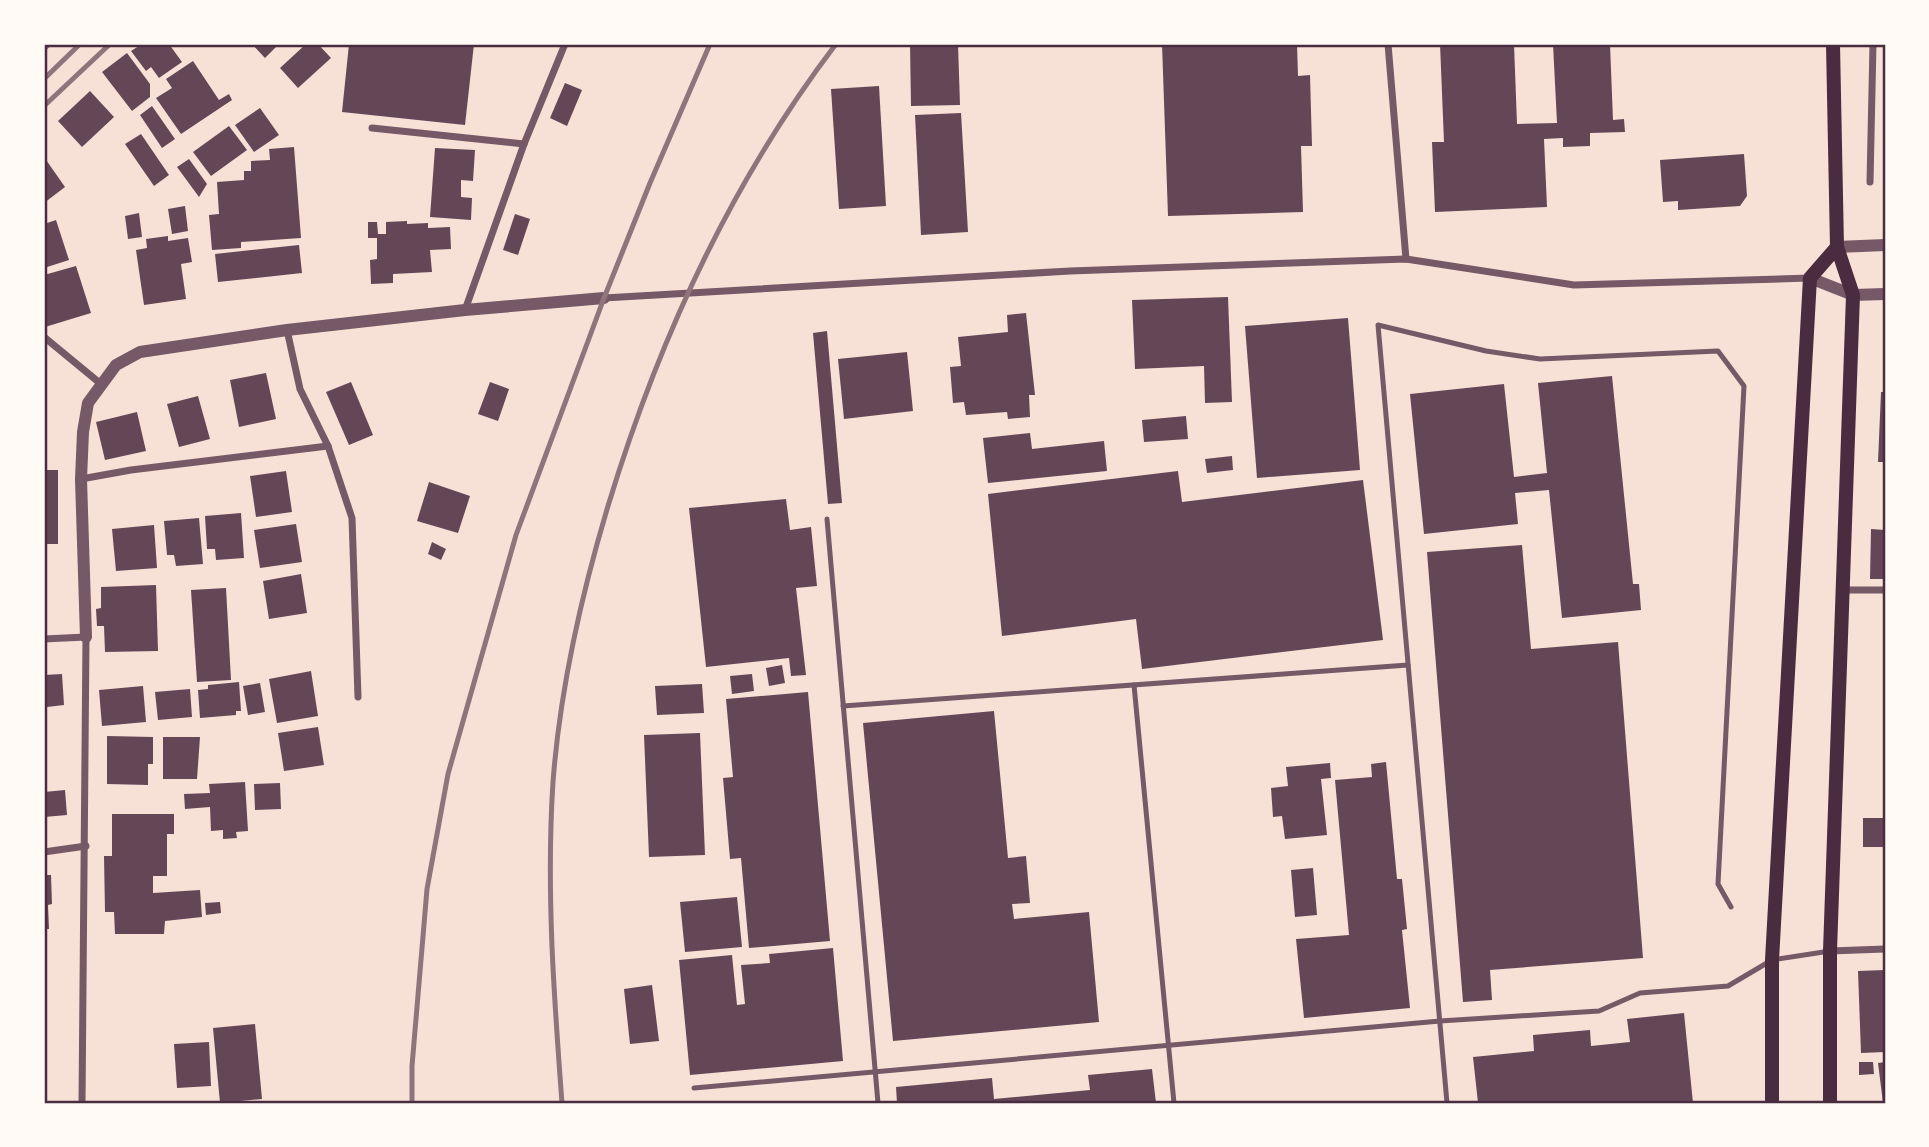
<svg xmlns="http://www.w3.org/2000/svg" width="1929" height="1147" viewBox="0 0 1929 1147" font-family="'Space Grotesk',sans-serif">
<style>
.building{fill:#644757}
.lines{fill:none;stroke-linecap:round;stroke-linejoin:round}
.service{stroke:#755966;stroke-width:5}
.minor{stroke:#755966;stroke-width:7}
.tertiary{stroke:#755966;stroke-width:12}
.secondary{stroke:#4a2c40;stroke-width:14}
.rail{stroke:#8f747c;stroke-width:5}
.neatline{fill:none;stroke:#4a2c40;stroke-width:2.5}
</style>
<rect width="100%" height="100%" fill="#f7e1d7"/>
<g class="building">
<polygon points="142,44 169,44 182,62 159,78 151,67 146,71 131,51"/>
<polygon points="252,44 279,44 265,58"/>
<polygon points="306,44 318,44 331,58 298,88 280,68"/>
<polygon points="349,44 474,44 465,125 342,112"/>
<polygon points="910,44 958,44 960,105 911,106"/>
<polygon points="1162,44 1297,44 1298,76 1310,75 1312,146 1301,146 1303,212 1168,216"/>
<polygon points="1440,44 1514,44 1517,124 1557,123 1553,44 1610,44 1613,120 1624,119 1625,132 1590,133 1590,146 1563,147 1563,138 1544,139 1547,207 1435,212 1432,142 1444,142"/>
<polygon points="127,53 150,84 150,97 132,111 102,72"/>
<polygon points="193,61 219,100 229,94 232,100 181,134 156,98 172,88 166,79"/>
<polygon points="565,83 582,90 567,126 550,118"/>
<polygon points="879,86 886,206 839,209 831,89"/>
<polygon points="90,91 114,117 82,147 58,121"/>
<polygon points="152,106 175,139 162,148 140,115"/>
<polygon points="260,108 279,135 254,152 235,125"/>
<polygon points="961,113 968,232 921,235 915,115"/>
<polygon points="229,126 247,150 211,176 193,152"/>
<polygon points="141,134 169,175 154,186 125,144"/>
<polygon points="294,147 301,238 241,242 241,248 212,250 209,215 219,214 217,182 244,180 244,171 251,171 251,161 270,160 269,149"/>
<polygon points="435,148 475,150 473,181 461,180 461,197 472,198 471,220 430,217"/>
<polygon points="1744,154 1747,196 1740,206 1678,210 1678,201 1663,202 1660,160"/>
<polygon points="44,157 65,187 44,203"/>
<polygon points="189,159 207,184 199,197 177,167"/>
<polygon points="185,206 188,231 172,234 168,209"/>
<polygon points="139,213 142,237 128,239 125,216"/>
<polygon points="515,214 530,219 518,255 503,250"/>
<polygon points="56,220 69,260 44,268 44,224"/>
<polygon points="407,221 407,224 428,223 428,228 450,227 451,249 430,250 432,272 393,274 393,283 371,284 370,260 377,259 377,238 368,238 368,222 377,222 378,234 386,234 386,222"/>
<polygon points="168,236 168,241 188,238 192,262 181,264 186,299 144,305 136,250 147,248 146,239"/>
<polygon points="299,245 302,273 218,282 215,254"/>
<polygon points="76,266 91,313 45,327 44,275"/>
<polygon points="1228,297 1232,402 1205,403 1204,366 1135,369 1132,300"/>
<polygon points="1026,313 1035,395 1029,395 1030,417 1008,419 1007,412 966,415 964,402 953,403 950,367 961,366 958,337 1008,332 1007,315"/>
<polygon points="1348,318 1360,470 1257,478 1245,326"/>
<polygon points="827,331 842,503 828,504 813,333"/>
<polygon points="907,352 913,411 844,419 838,359"/>
<polygon points="266,373 276,419 239,427 230,380"/>
<polygon points="1612,376 1633,584 1639,584 1641,610 1562,618 1549,490 1515,493 1518,524 1424,534 1410,394 1504,384 1514,477 1547,473 1538,383"/>
<polygon points="351,382 373,435 349,445 326,392"/>
<polygon points="490,382 509,389 498,421 478,414"/>
<polygon points="1881,392 1885,392 1885,462 1878,462"/>
<polygon points="198,396 210,439 179,447 167,404"/>
<polygon points="137,412 146,451 105,460 96,422"/>
<polygon points="1186,416 1188,439 1144,442 1142,420"/>
<polygon points="1030,433 1032,449 1104,441 1107,471 988,483 983,438"/>
<polygon points="1232,456 1233,470 1207,473 1205,459"/>
<rect x="44" y="470" width="14" height="74"/>
<polygon points="286,471 292,512 256,517 250,476"/>
<polygon points="1178,471 1182,502 1363,480 1383,640 1142,669 1136,619 1002,636 988,494"/>
<polygon points="429,482 470,496 458,533 417,521"/>
<polygon points="786,499 790,530 811,527 817,586 796,588 806,675 791,676 789,658 706,667 689,508"/>
<polygon points="241,513 244,558 216,560 215,549 207,549 205,516"/>
<polygon points="199,518 203,564 176,566 174,555 167,555 164,521"/>
<polygon points="296,524 302,562 260,568 254,530"/>
<polygon points="154,525 157,568 116,571 112,529"/>
<polygon points="1871,529 1885,530 1885,579 1870,579"/>
<polygon points="432,542 446,549 441,560 428,554"/>
<polygon points="1522,545 1531,649 1618,642 1643,958 1490,970 1492,1000 1463,1002 1427,552"/>
<polygon points="301,574 307,613 269,619 263,581"/>
<polygon points="156,585 158,651 105,652 104,626 97,626 96,609 101,608 101,587"/>
<polygon points="226,588 231,680 197,682 191,590"/>
<polygon points="782,665 785,683 769,686 766,668"/>
<polygon points="311,671 318,716 277,723 269,679"/>
<polygon points="62,674 64,705 47,707 44,675"/>
<polygon points="752,674 754,691 732,694 730,676"/>
<polygon points="239,682 241,711 236,711 236,715 200,718 198,690 208,689 208,685"/>
<polygon points="260,683 265,712 248,715 243,686"/>
<polygon points="702,684 704,713 657,715 655,686"/>
<polygon points="143,686 146,722 102,726 99,690"/>
<polygon points="190,689 192,717 158,720 155,692"/>
<polygon points="808,692 830,941 749,948 741,858 730,859 723,778 733,777 726,699"/>
<polygon points="994,711 1008,858 1026,856 1030,903 1012,904 1014,919 1089,912 1099,1022 893,1041 863,723"/>
<polygon points="318,727 324,765 284,771 278,733"/>
<polygon points="700,733 705,855 649,857 644,735"/>
<polygon points="107,736 153,737 153,764 148,764 148,785 107,784"/>
<polygon points="163,737 200,737 197,779 163,779"/>
<polygon points="1386,762 1397,879 1402,879 1407,929 1402,930 1410,1008 1304,1018 1296,939 1349,935 1335,780 1372,777 1371,764"/>
<polygon points="1330,763 1331,778 1321,779 1327,835 1285,839 1282,816 1273,817 1271,788 1288,786 1286,767"/>
<polygon points="245,782 248,831 236,832 237,838 223,839 223,830 211,831 210,807 185,809 184,794 210,793 209,784"/>
<polygon points="280,783 281,809 255,810 254,784"/>
<polygon points="65,790 67,815 44,817 44,792"/>
<polygon points="112,814 174,814 174,834 167,834 167,876 153,876 153,893 200,890 202,917 165,921 164,934 115,934 114,912 105,912 104,856 112,856"/>
<rect x="1863" y="818" width="22" height="29"/>
<polygon points="1313,868 1317,915 1295,917 1291,870"/>
<polygon points="44,875 51,875 52,904 48,905 49,929 44,929"/>
<polygon points="737,897 742,947 685,952 680,902"/>
<polygon points="220,902 221,913 206,915 205,903"/>
<polygon points="833,948 843,1061 690,1075 679,960 732,955 737,1005 745,1004 741,965 770,963 769,954"/>
<polygon points="1885,970 1885,1052 1861,1053 1858,971"/>
<polygon points="652,985 659,1041 630,1044 624,989"/>
<polygon points="1684,1013 1693,1103 1478,1103 1473,1057 1534,1051 1533,1035 1590,1030 1591,1046 1630,1042 1627,1019"/>
<polygon points="255,1024 262,1099 220,1103 213,1028"/>
<polygon points="44,1029 46,1029 47,1071 44,1071"/>
<polygon points="209,1042 211,1086 177,1088 174,1044"/>
<polygon points="1859,1062 1873,1062 1874,1074 1859,1075"/>
<polygon points="1885,1062 1885,1103 1883,1103 1878,1063"/>
<polygon points="1152,1069 1156,1103 897,1103 896,1087 992,1078 994,1099 1090,1090 1088,1075"/>
</g>
<g class="lines">
<g class="service">
<polyline points="827,519 878,1103"/>
<polyline points="1134,685 1174,1103"/>
<polyline points="843,706 1408,665"/>
<polyline points="694,1088 1440,1021 1599,1011 1640,993 1728,986 1772,960 1830,951"/>
<polyline points="1447,1103 1378,325 1486,351 1540,359 1718,351 1744,386 1718,884 1731,907"/>
</g>
<g class="minor">
<polyline points="1388,44 1406,259"/>
<polyline points="372,128 524,144"/>
<polyline points="1870,182 1873,44"/>
<polyline points="604,298 1070,271 1406,259 1574,285 1810,278"/>
<polyline points="465,310 524,144 565,44"/>
<polyline points="287,330 300,389 328,446 352,518 358,697"/>
<polyline points="44,337 101,384"/>
<polyline points="81,479 131,470 328,446"/>
<polyline points="1842,590 1885,590"/>
<polyline points="44,639 86,637 82,1103"/>
<polyline points="44,852 86,846"/>
<polyline points="1830,951 1885,949"/>
</g>
<g class="tertiary">
<polyline points="1837,247 1885,245"/>
<polyline points="1810,278 1853,295 1885,294"/>
<polyline points="86,637 81,479 83,432 88,403 116,365 140,352 287,330 465,310 604,298"/>
</g>
<g class="secondary">
<polyline points="1772,1103 1772,960 1810,278 1837,247"/>
<polyline points="1830,1103 1830,951 1853,295 1837,247 1833,44"/>
</g>
<g class="rail">
<polyline points="44,49 49,44"/>
<polyline points="44,79 80,44"/>
<polyline points="44,106 110,44"/>
<polyline points="412,1103 412,1066 427,889 448,774 516,535 604,298 650,183 710,44"/>
<path d="M562 1103C554 997 546 889 553 782 560 689 581 596 608 506 658 341 731 182 836 44"/>
</g>
</g>
<rect width="1929" height="1147" fill="none" stroke="#fffaf5" stroke-width="91"/>
<rect x="46" y="46" width="1838" height="1056" class="neatline"/>
</svg>
